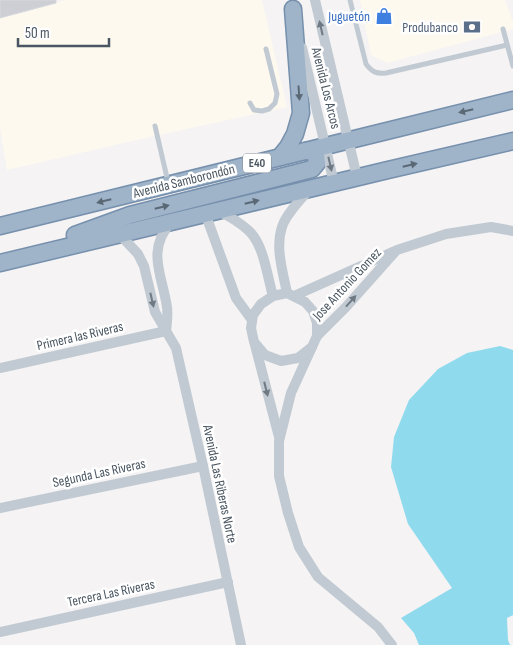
<svg xmlns="http://www.w3.org/2000/svg" width="513" height="645" viewBox="0 0 513 645" font-family="'Sofia Sans Condensed',sans-serif">
<style>
.commercial{fill:#fdf9ef}
.water{fill:#90daee}
.building{fill:#cdcfd5;stroke:#d7d9de}
.lines{fill:none;stroke-linecap:round;stroke-linejoin:round}
.trunk-casing{stroke:#7690ad;stroke-width:19}
.service{stroke:#c1cad2;stroke-width:5}
.minor{stroke:#c1cad2;stroke-width:10}
.trunk{stroke:#9fb4c9;stroke-width:16}
.oneway{fill:#6e7983}
.oneway2{fill:#5b6976}
.labels{text-anchor:middle;dominant-baseline:central;stroke-width:5;stroke-linejoin:round;paint-order:stroke}
.shield{fill:#fff;stroke:#808990;stroke-width:1}
.shield-label{font-size:12px;font-weight:bold;fill:#4a5661}
.shop-label{font-size:14px;fill:#366cbe;stroke:#fff;text-anchor:end}
.service-label{font-size:14px;fill:#4e5e75;stroke:#fff;text-anchor:end}
.street-label{font-size:14px;fill:#4a5661;stroke:#fff}
</style>
<rect width="100%" height="100%" fill="#f5f3f3"/>
<g class="commercial">
<polygon points="66,0 262,0 287,107 141,139 7,170 0,128 0,18"/>
<polygon points="360,0 505,0 513,22 513,29 387,63 371,55"/>
</g>
<polygon class="water" points="500,346 513,350 513,615 507,618 508,640 510,645 419,645 414,633 401,618 452,588 408,524 391,467 394,437 409,400 438,369 467,353"/>
<polygon class="building" points="0,0 56,0 56,3 0,18"/>
<g class="lines">
<g class="trunk-casing">
<g id="trunk">
<polyline points="280,157 288,147 295,134 301,113 293,9"/>
<polyline points="0,226 513,100"/>
<polyline points="75,235 130,215 312,169 317,163 316,155 310,151 305,151"/>
<polyline points="0,263 388,170 513,141"/>
</g>
</g>
<g class="service">
<path d="M350 0 366 64C372 72 376 74 386 73L507 45"/>
<polyline points="503,29 513,66"/>
<polyline points="250,103 254,110 262,111 269,109 275,103 277,94 266,49"/>
<polyline points="155,126 168,182"/>
</g>
<g class="minor">
<polyline points="315,0 357,177"/>
<polyline points="302,48 334,183"/>
<path d="M218 211C229 216 239 222 248 230 264 244 267 276 273 296"/>
<polyline points="205,213 236,298 252,320"/>
<polyline points="118,234 125,240 138,254 144,266 155,312 176,348 203,466 241,645"/>
<polygon points="287,293 305,302 313,311 317,323 317,336 312,347 298,358 281,361 265,355 254,342 251,328 253,315 261,304 273,296"/>
<path d="M287 293C283 272 275 248 282 227 286 214 301 199 310 189"/>
<polyline points="294,296 397,250 446,234 491,227 513,231"/>
<path d="M166 331C167 323 168 315 167 307 162 274 146 251 171 222"/>
<polyline points="317,336 346,307 395,252"/>
<polyline points="255,345 279,437"/>
<polyline points="312,347 291,393 279,441 279,476 288,513 299,547 318,577 378,627 392,645"/>
<polyline points="0,368 166,331"/>
<polyline points="0,508 203,466"/>
<polyline points="0,632 228,582"/>
</g>
<use href="#trunk" class="trunk"/>
</g>
<defs><path id="oneway-solid" d="M-6-.8H1V-3.2L6.5 0L1 3.2V.8H-6Z" transform="scale(1.25)"/></defs>
<g class="oneway">
<use href="#oneway-solid" transform="translate(321 28) rotate(-103)"/>
<use href="#oneway-solid" transform="translate(330 164) rotate(77)"/>
<use href="#oneway-solid" transform="translate(152 300) rotate(77)"/>
<use href="#oneway-solid" transform="translate(351 301) rotate(-48)"/>
<use href="#oneway-solid" transform="translate(266 389) rotate(76)"/>
</g>
<g class="oneway2">
<use href="#oneway-solid" transform="translate(299 93) rotate(86)"/>
<use href="#oneway-solid" transform="translate(466 111) rotate(167)"/>
<use href="#oneway-solid" transform="translate(410 165) rotate(-13)"/>
<use href="#oneway-solid" transform="translate(104 201) rotate(166)"/>
<use href="#oneway-solid" transform="translate(252 202) rotate(-14)"/>
<use href="#oneway-solid" transform="translate(162 207) rotate(-14)"/>
</g>
<defs>
<g id="shop-bare" transform="scale(1.35)"><path d="M-5-2.5h2.3a2.7 3.5 0 0 1 5.4 0H5L5.5 6h-11ZM-1.5-2.5h3a1.5 2.3 0 0 0-3 0Z" fill="#3f7fe0" stroke="#fff" stroke-width="2.5" paint-order="stroke"/></g>
<g id="bank-bare" transform="scale(1.35)"><path d="M-6-4H6V4H-6ZM0-2.3a2.3 2.3 0 1 0 0 4.6a2.3 2.3 0 1 0 0-4.6Z" fill="#5c6f8a" stroke="#fff" stroke-width="2.5" paint-order="stroke"/></g>
</defs>
<g fill-rule="evenodd">
<use href="#shop-bare" x="384" y="16"/>
<use href="#bank-bare" x="472" y="27"/>
</g>
<g class="labels">
<rect class="shield" x="243" y="153.5" width="28" height="19" rx="4"/>
<g class="shield-label">
<text x="257" y="163">E40</text>
</g>
<g class="shop-label">
<text x="370" y="16">Juguetón</text>
</g>
<g class="service-label">
<text x="458" y="27">Produbanco</text>
</g>
<g class="street-label">
<text transform="translate(326 88) rotate(76)">Avenida Los Arcos</text>
<text transform="translate(184 181) rotate(-14)">Avenida Samborondón</text>
<text transform="translate(347 284) rotate(-47)">Jose Antonio Gomez</text>
<text transform="translate(80 336) rotate(-13)">Primera las Riveras</text>
<text transform="translate(99 473) rotate(-12)">Segunda Las Riveras</text>
<text transform="translate(220 484) rotate(78)">Avenida Las Riberas Norte</text>
<text transform="translate(111 593) rotate(-12)">Tercera Las Riveras</text>
</g>
</g>
<path d="M18 38v8h91v-8" fill="none" stroke="#4a5661" stroke-width="2.5"/>
<text x="25" y="38" font-size="15" fill="#4a5661" stroke="#ffffff" stroke-width="4" paint-order="stroke">50 m</text>
</svg>
